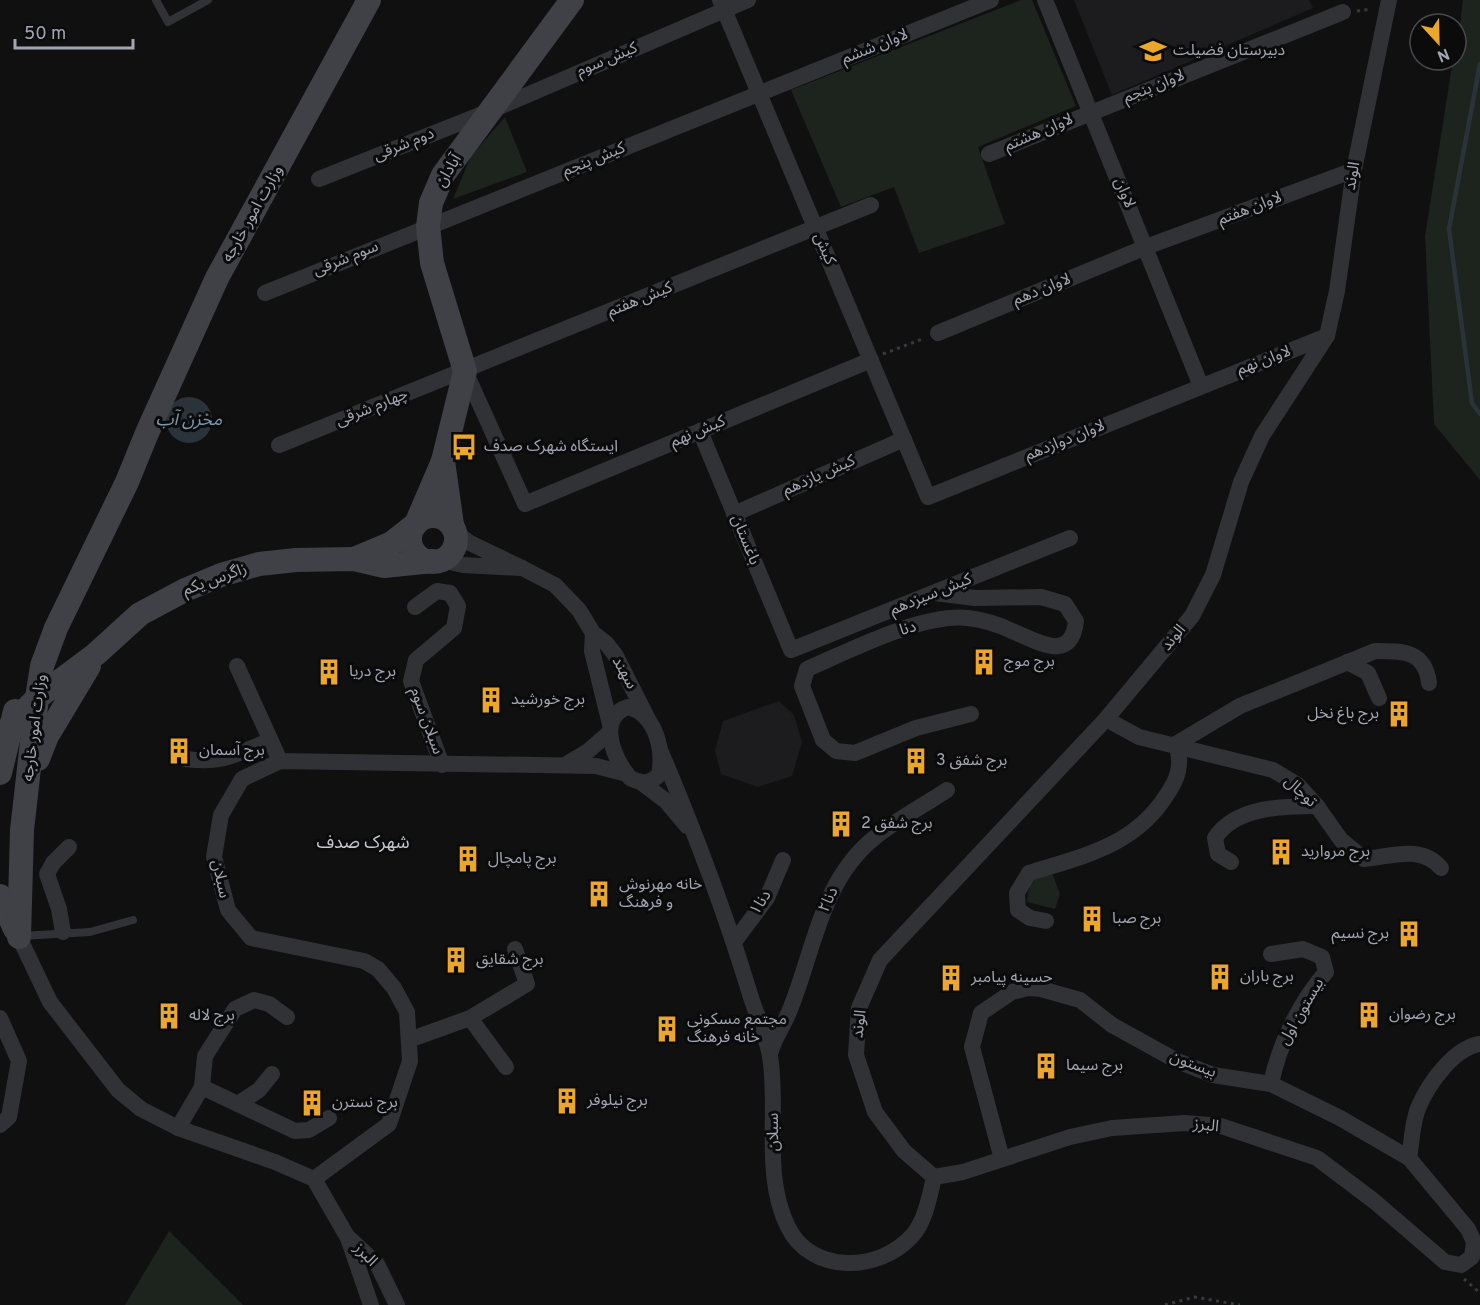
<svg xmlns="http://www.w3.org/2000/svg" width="1480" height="1305" viewBox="0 0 1480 1305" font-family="Overpass,'Noto Sans Arabic',sans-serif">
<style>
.built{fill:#1c1c1e}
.green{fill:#1c241d}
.water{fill:#2a3339}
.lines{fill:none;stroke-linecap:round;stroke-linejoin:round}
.stream{stroke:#2a3339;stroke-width:4.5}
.path{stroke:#37393d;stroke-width:3;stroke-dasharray:3 4.5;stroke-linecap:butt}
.lane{stroke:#313236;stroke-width:8}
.street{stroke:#313236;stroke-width:16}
.secondary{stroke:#3f4146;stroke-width:24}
.labels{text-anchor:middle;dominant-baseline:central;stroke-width:6;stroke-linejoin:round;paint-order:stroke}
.street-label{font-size:16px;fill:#a1a7b2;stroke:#0b0b0c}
.poi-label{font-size:16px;fill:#a1a7b2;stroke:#0b0b0c;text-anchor:start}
.water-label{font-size:18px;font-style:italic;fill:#7896ad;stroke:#0b0b0c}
.neighbourhood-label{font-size:18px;fill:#c2c6ce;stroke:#0b0b0c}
</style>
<rect width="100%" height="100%" fill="#101011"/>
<g class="built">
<polygon points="1074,0 1309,0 1313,8 1112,95"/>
<polygon points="779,701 794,715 802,742 792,776 758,787 721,774 715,751 723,721"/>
</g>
<g class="green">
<polygon points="1021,0 1032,0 1076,106 978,147 1005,224 919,253 894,187 841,207 791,90"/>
<polygon points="1463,0 1480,0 1480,480 1434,424 1425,236 1453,60 1456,60"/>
<polygon points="505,117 527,172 453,199 471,156"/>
<path d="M1051 870 1060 894 1055 909 1027 902C1028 884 1035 876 1051 870Z"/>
<polygon points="169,1231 243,1305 125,1305"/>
</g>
<circle class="water" cx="189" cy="420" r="23"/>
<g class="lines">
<polyline class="stream" points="1480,64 1449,229 1472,403 1480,414"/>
<g class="path">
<polyline points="1357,11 1371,9"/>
<polyline points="883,354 925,338"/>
<polyline points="1464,1279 1480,1293"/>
<polyline points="1165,1305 1194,1297 1240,1305"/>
</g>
<g class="lane">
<polyline points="156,0 168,22 208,0"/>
<polyline points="22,936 90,932 133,920"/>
</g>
<g class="street">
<polyline points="720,0 928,497 1327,336"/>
<polyline points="1045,0 1201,386"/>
<polyline points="989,154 1343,12"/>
<polyline points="319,179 490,111 748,0"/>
<polyline points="265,293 991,0"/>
<polyline points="938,333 1146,247 1354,170"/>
<polyline points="465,371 525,504 871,360"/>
<polyline points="700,431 791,650 1070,538"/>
<polyline points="279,445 871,205"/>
<polyline points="734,514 904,439"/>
<polyline points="441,560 463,565 522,568 470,543 456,533"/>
<polyline points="522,568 555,585 579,610 593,633 606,643 616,656 648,719"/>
<path d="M935 593 975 598 1041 597 1065 604 1076 621C1071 664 1037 641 1012 631 998 624 984 620 968 618 922 613 849 651 807 669L802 686 823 740 836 751 855 753 916 728 971 714"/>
<polyline points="415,607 437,591 450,593 458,606 454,628 416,660 411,681 442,765"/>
<polyline points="593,633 592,651 610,724"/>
<polyline points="1347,662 1368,673 1379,698"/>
<polyline points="237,666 280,761"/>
<path d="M628 707C656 714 664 750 659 775 649 784 642 784 630 778 614 760 596 717 628 707Z"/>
<path d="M1106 719 1139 737 1273 770 1298 785 1317 806 1341 840 1364 859C1391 857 1421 844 1441 868"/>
<path d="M661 752C694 830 724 909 749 991 755 1012 766 1034 770 1056 779 1111 762 1175 788 1227 811 1274 878 1273 912 1236 925 1222 930 1195 934 1177"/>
<path d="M186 759C223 764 236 754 269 741"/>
<polyline points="565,765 587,752 610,732"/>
<polyline points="642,783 666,801 687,826"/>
<path d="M1231 862 1218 854 1215 838C1235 807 1282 806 1317 806"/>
<path d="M1046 921 1030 918 1018 910 1017 893 1029 873C1083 856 1134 846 1166 796 1178 779 1183 764 1176 744L1240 706 1375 651C1402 651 1425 650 1429 683"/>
<polyline points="63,932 59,909 47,874 53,863 69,847"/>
<polyline points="19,937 50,1002 118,1090 141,1109 178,1128 275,1162 314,1179 348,1238 371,1305"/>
<polyline points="734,942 767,898 783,860"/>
<polyline points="0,1018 19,1061 9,1117 0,1125"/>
<polyline points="470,1018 527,984 515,949"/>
<polyline points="409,1040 470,1018 506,1067"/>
<path d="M770 1054C774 1038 783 1027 789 1012 814 952 820 882 874 838 896 820 923 806 947 790"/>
<path d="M1271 1084C1279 1044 1300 1002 1326 972L1322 957 1303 949 1271 954"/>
<polyline points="202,1087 295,1131 309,1130 329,1118"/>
<polyline points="238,1104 259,1090 272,1074"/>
<polyline points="178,1128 202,1087 205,1056 235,1009 254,1000 269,1004 287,1017"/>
<path d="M1409 1158C1412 1142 1412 1121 1419 1106 1429 1083 1454 1048 1480 1044"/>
<polyline points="934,1177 904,1151 875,1112 856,1055 859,1008 880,960 1106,719 1192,616 1213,575 1241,482 1262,436 1327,336 1337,291 1354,170 1389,0"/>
<polyline points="934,1177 963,1172 1070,1137 1112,1128 1185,1123 1221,1126 1317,1158 1374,1201 1445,1262 1461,1265 1472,1257 1474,1242 1468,1229 1409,1158 1340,1118 1271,1084 1213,1075 1177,1061 1112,1025 1080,1000 1041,989 1028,988 1012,992 981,1013 972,1047 1002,1159"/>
<polyline points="314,1179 389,1124 410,1061 407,1012 394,988 378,969 364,961 251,938 228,910 214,857 221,815 242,779 280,761 596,766 627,774"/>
<polyline points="349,1238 377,1264 397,1305"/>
</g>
<g class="secondary">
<polyline points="443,461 452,525"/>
<circle cx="433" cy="539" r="23"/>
<polyline points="354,559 392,543 416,524 443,461 465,371 432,263 428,226 431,203 443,175 572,0"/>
<polyline points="11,725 37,698 96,654 140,614 185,590 221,575 259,564 296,560 354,559 384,566 433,561"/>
<polyline points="38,759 47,736 89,666"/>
<polyline points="0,773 15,711"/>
<polyline points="0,896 15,929"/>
<polyline points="19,937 22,830 37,698 42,666 56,628 127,482 147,433 217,278 369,0"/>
</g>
</g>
<defs>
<g id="school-bare" transform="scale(2.07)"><path d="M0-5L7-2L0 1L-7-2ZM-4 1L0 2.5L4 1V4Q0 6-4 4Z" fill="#eda62c" stroke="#0b0b0c" stroke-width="2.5" paint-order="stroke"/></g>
<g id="bus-bare" transform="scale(2.07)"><path d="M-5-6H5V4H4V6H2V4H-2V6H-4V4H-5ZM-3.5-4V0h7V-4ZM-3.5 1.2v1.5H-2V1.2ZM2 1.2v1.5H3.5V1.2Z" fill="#eda62c" stroke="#0b0b0c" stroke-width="2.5" paint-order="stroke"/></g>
<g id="building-bare" transform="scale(2.07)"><path d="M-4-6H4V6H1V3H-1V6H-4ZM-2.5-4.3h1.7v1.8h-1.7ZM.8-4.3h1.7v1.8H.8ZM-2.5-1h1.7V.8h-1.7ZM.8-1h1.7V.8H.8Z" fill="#eda62c" stroke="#0b0b0c" stroke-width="2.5" paint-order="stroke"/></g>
</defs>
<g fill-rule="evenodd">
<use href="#school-bare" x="1153" y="51"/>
<use href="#bus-bare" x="464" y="447"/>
<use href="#building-bare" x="984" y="662"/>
<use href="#building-bare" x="329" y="672"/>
<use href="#building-bare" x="491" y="700"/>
<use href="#building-bare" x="1399" y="714"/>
<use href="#building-bare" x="179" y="751"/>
<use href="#building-bare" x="916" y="761"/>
<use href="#building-bare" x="841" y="824"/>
<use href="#building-bare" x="1281" y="852"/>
<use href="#building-bare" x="468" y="859"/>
<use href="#building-bare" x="599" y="894"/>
<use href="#building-bare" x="1092" y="919"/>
<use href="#building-bare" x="1409" y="934"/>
<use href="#building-bare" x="456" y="960"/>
<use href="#building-bare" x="1220" y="977"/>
<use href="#building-bare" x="951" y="978"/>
<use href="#building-bare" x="1369" y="1015"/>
<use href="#building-bare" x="169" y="1016"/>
<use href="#building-bare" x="667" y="1029"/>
<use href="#building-bare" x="1046" y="1066"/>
<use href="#building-bare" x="567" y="1101"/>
<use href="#building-bare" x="312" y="1103"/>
</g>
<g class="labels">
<g class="street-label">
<text transform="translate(875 47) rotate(-22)">لاوان ششم</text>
<text transform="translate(607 60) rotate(-23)">کیش سوم</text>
<text transform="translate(1154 87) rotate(-22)">لاوان پنجم</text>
<text transform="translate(1039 133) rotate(-23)">لاوان هشتم</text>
<text transform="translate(404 145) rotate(-22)">دوم شرقی</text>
<text transform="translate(594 160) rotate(-22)">کیش پنجم</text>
<text transform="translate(449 171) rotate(-59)">آبادان</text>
<text transform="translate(1353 176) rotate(-80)">الوند</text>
<text transform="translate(1124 193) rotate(67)">لاوان</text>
<text transform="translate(1250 209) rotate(-21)">لاوان هفتم</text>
<text transform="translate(253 214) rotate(-61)">وزارت امور خارجه</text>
<text transform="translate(824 249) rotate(67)">کیش</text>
<text transform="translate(346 259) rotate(-22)">سوم شرقی</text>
<text transform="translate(1042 290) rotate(-22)">لاوان دهم</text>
<text transform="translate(640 300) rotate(-22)">کیش هفتم</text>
<text transform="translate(1264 361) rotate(-21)">لاوان نهم</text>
<text transform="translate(372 408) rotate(-22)">چهارم شرقی</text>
<text transform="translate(698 432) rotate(-23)">کیش نهم</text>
<text transform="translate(1065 441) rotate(-22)">لاوان دوازدهم</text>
<text transform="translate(819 476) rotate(-24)">کیش یازدهم</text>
<text transform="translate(745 540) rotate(68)">باغستان</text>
<text transform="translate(215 580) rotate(-20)">زاگرس یکم</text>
<text transform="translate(931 595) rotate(-22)">کیش سیزدهم</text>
<text transform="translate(908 629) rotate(-16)">دنا</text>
<text transform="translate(1174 638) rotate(-50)">الوند</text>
<text transform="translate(624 673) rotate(61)">سهند</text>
<text transform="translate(426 721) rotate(70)">سبلان سوم</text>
<text transform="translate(35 728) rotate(-83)">وزارت امور خارجه</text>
<text transform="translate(1300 792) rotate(43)">توچال</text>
<text transform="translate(220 879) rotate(78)">سبلان</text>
<text transform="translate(829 900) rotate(-65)">دنا۲</text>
<text transform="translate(761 903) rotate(-58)">دنا۱</text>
<text transform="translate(1302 1012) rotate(-60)">بیستون اول</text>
<text transform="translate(860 1024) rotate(-83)">الوند</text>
<text transform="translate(1193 1065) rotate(21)">بیستون</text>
<text transform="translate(1206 1126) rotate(7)">البرز</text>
<text transform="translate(774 1132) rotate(-91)">سبلان</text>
<text transform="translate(365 1255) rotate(46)">البرز</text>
</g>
<g class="poi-label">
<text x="1173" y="51">دبیرستان فضیلت</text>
<text x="484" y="447">ایستگاه شهرک صدف</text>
<text x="1004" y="662">برج موج</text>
<text x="349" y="672">برج دریا</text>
<text x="511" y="700">برج خورشید</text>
<text x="1379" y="714" text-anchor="end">برج باغ نخل</text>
<text x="199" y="751">برج آسمان</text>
<text x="936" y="761">برج شفق 3</text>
<text x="861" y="824">برج شفق 2</text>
<text x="1301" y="852">برج مروارید</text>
<text x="488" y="859">برج پامچال</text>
<text x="619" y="885">خانه مهرنوش<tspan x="619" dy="18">و فرهنگ</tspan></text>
<text x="1112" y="919">برج صبا</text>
<text x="1389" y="934" text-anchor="end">برج نسیم</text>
<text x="476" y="960">برج شقایق</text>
<text x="1240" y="977">برج باران</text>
<text x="971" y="978">حسینه پیامبر</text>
<text x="1389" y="1015">برج رضوان</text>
<text x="189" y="1016">برج لاله</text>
<text x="687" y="1020">مجتمع مسکونی<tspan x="687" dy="18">خانه فرهنگ</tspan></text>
<text x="1066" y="1066">برج سیما</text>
<text x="587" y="1101">برج نیلوفر</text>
<text x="332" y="1103">برج نسترن</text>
</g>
<g class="water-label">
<text x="189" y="420">مخزن آب</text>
</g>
<g class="neighbourhood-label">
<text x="363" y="843">شهرک صدف</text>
</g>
</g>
<g transform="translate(1438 42) rotate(158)"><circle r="28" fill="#0b0b0c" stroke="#47494e" stroke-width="1.5"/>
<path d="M0-4.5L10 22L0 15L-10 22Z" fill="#eda62c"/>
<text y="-9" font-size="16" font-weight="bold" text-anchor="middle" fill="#a1a7b2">N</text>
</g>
<path d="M15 39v9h118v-9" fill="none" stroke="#a1a7b2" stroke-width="3"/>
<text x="24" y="39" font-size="18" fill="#a1a7b2" stroke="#0b0b0c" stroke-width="4.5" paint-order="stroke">50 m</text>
</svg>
